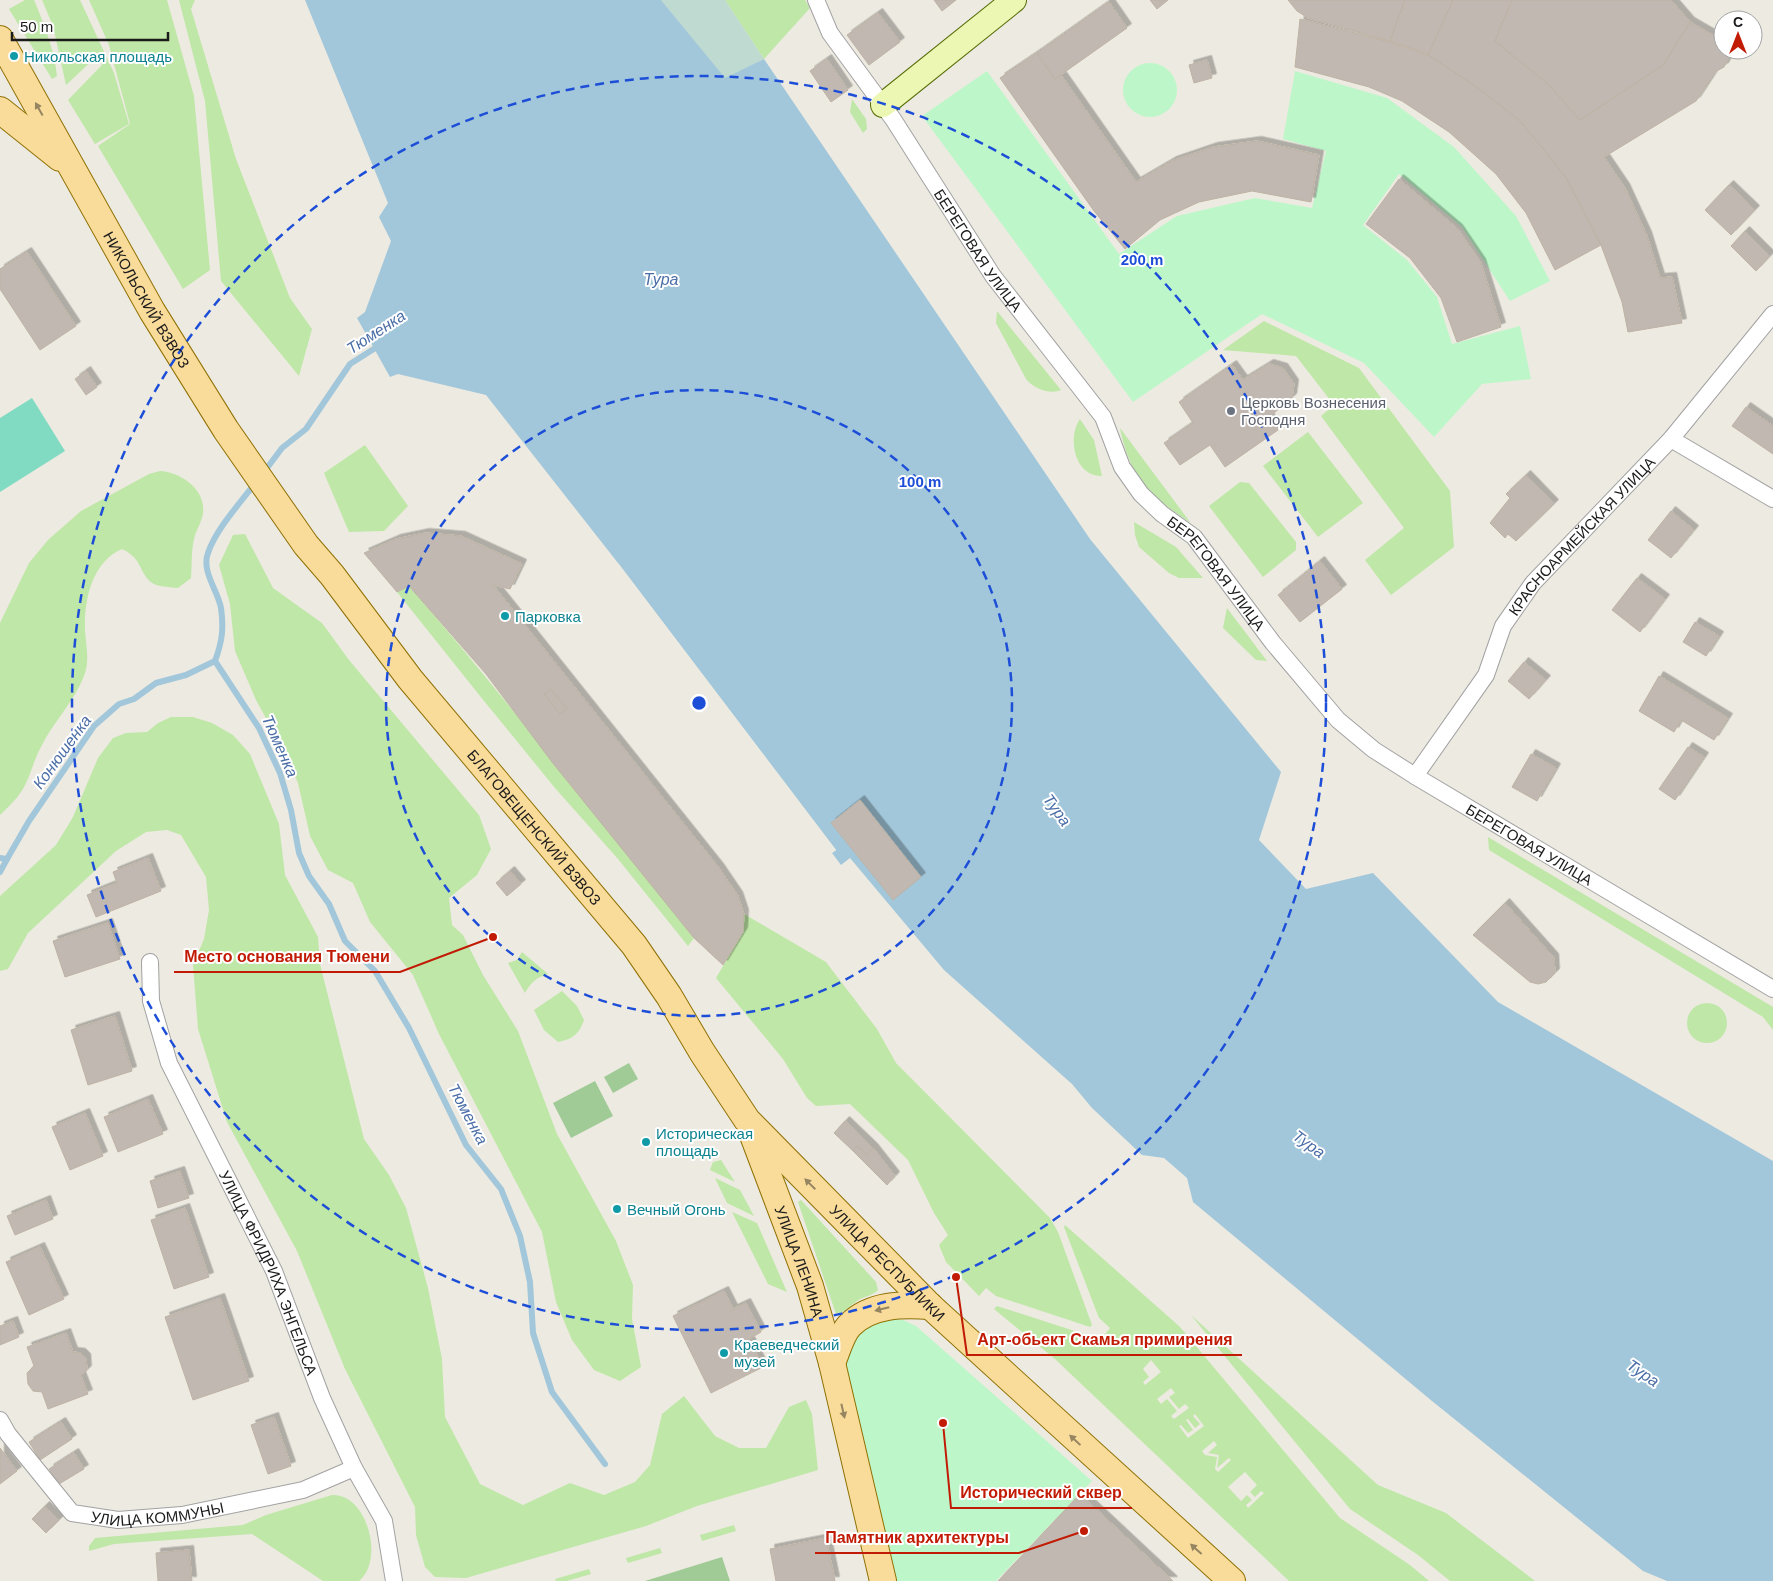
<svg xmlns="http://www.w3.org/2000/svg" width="1773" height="1581" viewBox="0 0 1773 1581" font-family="Helvetica,sans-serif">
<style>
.grass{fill:#bfe7a7;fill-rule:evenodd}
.forest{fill:#a0cb96}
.wetland{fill:#bedad1}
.park{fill:#bdf7c9}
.pitch{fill:#80dbc2}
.water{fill:#a2c7da}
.pier{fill:#edeae1}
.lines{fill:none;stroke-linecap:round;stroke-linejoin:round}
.stream{stroke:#a2c7da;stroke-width:6}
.building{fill:#c1b9b1;stroke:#beb2a4;filter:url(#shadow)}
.street-casing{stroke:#a2a2a2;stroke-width:18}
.secondary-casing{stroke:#566d07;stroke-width:26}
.primary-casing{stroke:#8f7104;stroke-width:28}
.street{stroke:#fff;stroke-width:16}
.secondary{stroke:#ecf7b4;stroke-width:24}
.primary{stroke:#f9db9a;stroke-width:26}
.oneway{fill:#958561}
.ring{fill:none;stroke:#1d4ed8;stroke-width:2.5;stroke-dasharray:9 6}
.culture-dot{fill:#0f9aa8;stroke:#fff;stroke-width:2}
.worship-dot{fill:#6b7280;stroke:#fff;stroke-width:2}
.labels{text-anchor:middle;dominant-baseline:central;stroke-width:4;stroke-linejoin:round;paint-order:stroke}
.culture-label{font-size:15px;fill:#0d838f;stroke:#fff;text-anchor:start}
.street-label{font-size:15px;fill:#1b1b1b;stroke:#fff}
.worship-label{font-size:15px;fill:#5b616d;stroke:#fff;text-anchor:start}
.water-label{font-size:16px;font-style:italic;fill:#4b6ea7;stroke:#fff}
.centre{fill:#1d4ed8;stroke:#fff;stroke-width:2.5}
.ring-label{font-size:15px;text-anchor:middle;font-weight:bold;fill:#1d4ed8;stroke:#fff;stroke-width:4;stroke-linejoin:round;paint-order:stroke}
.leader{fill:none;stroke:#c11b05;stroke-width:2}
.callout-dot{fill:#c11b05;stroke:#fff;stroke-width:2}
.callout-label{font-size:16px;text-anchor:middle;font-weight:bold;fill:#c11b05;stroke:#fff;stroke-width:4;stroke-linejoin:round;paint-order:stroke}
</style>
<defs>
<filter id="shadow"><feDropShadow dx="4.5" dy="-4.5" stdDeviation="0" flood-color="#0004"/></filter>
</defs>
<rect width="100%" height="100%" fill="#edeae1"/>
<g class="grass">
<path d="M25 0H34C44 24 54 49 57 76L52 79 9 9Z"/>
<polygon points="42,0 80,0 114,73 129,124 95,144 68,100 102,65 97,56 66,85 53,26"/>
<polygon points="89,0 167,0 194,96 210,270 183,289 98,146 130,124 109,45"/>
<polygon points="179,0 195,0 191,9 236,159 290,298 312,329 299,376 221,281 205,101"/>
<polygon points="725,0 805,0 810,8 764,59"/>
<polygon points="852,99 866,119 867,129 863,133 850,112"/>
<path d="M997 311 1061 390C1049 395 1033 388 1026 379L996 323Z"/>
<polygon points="1264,321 1359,368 1450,491 1454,547 1391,595 1365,560 1404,528 1321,416 1334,405 1296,356 1223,350"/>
<path d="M1080 419 1094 440 1102 476C1074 477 1067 437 1080 419Z"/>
<path d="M1120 428 1190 522C1149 497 1129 475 1120 428Z"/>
<polygon points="1308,432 1363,503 1318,537 1263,466"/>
<polygon points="365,445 408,506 384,531 349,532 324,473"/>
<path d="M160 471C180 472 206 489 203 513 202 522 196 530 194 539 191 552 192 566 191 578L178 588C171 587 160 587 154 584 138 575 145 560 122 549 92 562 84 600 85 630 86 646 90 661 84 676 74 702 53 722 41 747 33 761 30 779 21 792 15 801 7 808 0 815V623L29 563 48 540 81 511 149 474Z"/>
<polygon points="1240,482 1249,483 1296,542 1296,550 1263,577 1209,506"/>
<polygon points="1134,522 1176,547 1203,578 1179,578 1169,573 1139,547 1135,535"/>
<polygon points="245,534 273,588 322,623 349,660 479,815 491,849 477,875 449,898 452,925 463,935 483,975 518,1031 557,1134 616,1241 633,1285 632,1319 641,1367 620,1381 594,1370 572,1340 556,1302 542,1232 439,1034 413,975 370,922 353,883 328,870 310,836 298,783 284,751 256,700 235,651 230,604 219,565 233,535"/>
<path d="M409 586C508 700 599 820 694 938L688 946 618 859 555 788 480 696 397 592Z"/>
<polygon points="1227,608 1267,661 1256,660 1223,628"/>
<polygon points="171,717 193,717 212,723 233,735 250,754 279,824 285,875 318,937 320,964 364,1139 389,1175 406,1208 428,1288 442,1359 445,1417 480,1484 523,1505 570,1483 604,1495 635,1482 650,1465 662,1414 684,1396 715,1436 739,1448 766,1448 789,1407 806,1400 812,1414 818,1470 697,1506 646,1526 466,1578 435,1577 425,1567 416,1535 415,1507 345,1369 297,1251 227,1122 198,1029 193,965 204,939 209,910 206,877 181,835 167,830 146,832 116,851 28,933 8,969 0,971 0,896 56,845 73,817 98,758 113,738 126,733 147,732 158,723"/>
<polygon points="1488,837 1773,1007 1773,1030 1763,1017 1489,850"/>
<polygon points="744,914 826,962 877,1029 896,1063 1050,1218 1058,1232 1092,1325 1090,1327 996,1296 986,1288 979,1296 946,1262 939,1245 948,1235 934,1213 908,1160 850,1104 816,1106 807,1098 783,1059 716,978 743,932"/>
<path d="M522 952 548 974C536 978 531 982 525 993L508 963 517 960Z"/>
<path d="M562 991 577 1006 584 1020C579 1034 573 1039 558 1042L544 1030 534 1010Z"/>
<circle cx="1707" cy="1023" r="20"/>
<polygon points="721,1160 735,1182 710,1170 713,1162"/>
<polygon points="715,1178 740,1190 754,1216 727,1203"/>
<path d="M801 1200 876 1282 878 1290C873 1295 867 1296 860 1299 851 1305 846 1312 836 1314L798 1202Z"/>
<polygon points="732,1212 757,1223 787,1292 768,1284"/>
<path d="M1065 1225 1180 1327 1340 1518 1410 1565 1429 1581H1289L1055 1359 994 1309 997 1306 1084 1334 1097 1344 1110 1328 1099 1318 1064 1227ZM1151 1360 1161 1372 1145 1385 1143 1382 1149 1377 1143 1369ZM1171 1388 1175 1393 1169 1397 1179 1409 1185 1404 1189 1408 1174 1419 1171 1416 1177 1411 1167 1399 1161 1404 1157 1399ZM1195 1414 1204 1426 1188 1438 1179 1426 1181 1425 1188 1433 1193 1430 1186 1420 1188 1419 1195 1428 1200 1424 1193 1416ZM1214 1441 1217 1445 1208 1453 1219 1455 1217 1468 1229 1458 1231 1460 1218 1472 1215 1469 1217 1457 1205 1455 1202 1451ZM1245 1472 1257 1485 1250 1492 1255 1497 1261 1491 1264 1493 1248 1508 1246 1505 1252 1500 1247 1495 1241 1501 1228 1487Z"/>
<polygon points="1191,1315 1378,1485 1446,1513 1535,1581 1450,1581 1418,1555 1350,1509"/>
<path d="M332 1495C367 1493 385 1560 359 1581H323L252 1534 114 1544 89 1551V1546L95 1538 243 1525 266 1515Z"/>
<polygon points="734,1525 736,1531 702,1541 700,1535"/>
<polygon points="660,1548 662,1553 628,1563 626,1558"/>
<polygon points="589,1569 591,1574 567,1581 556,1581 555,1579"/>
</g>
<g class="forest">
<polygon points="629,1063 638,1079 613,1093 604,1077"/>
<polygon points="595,1081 613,1116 571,1138 553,1103"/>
<polygon points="722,1557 730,1581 645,1581"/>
</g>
<polygon class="wetland" points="661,0 725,0 764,59 725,79"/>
<g class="park">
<circle cx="1150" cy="90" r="27"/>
<polygon points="987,71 1119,254 1177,216 1255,198 1312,208 1326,151 1283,139 1295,71 1387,98 1454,147 1516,216 1550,281 1510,301 1462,227 1399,174 1363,225 1407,260 1437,297 1452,344 1520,326 1531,379 1482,384 1434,437 1364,363 1262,314 1133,402 922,116"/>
<path d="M890 1318 903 1320 916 1326 1092 1481 996 1581H897L846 1364C850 1333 863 1328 890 1318Z"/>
</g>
<polygon class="pitch" points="32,398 65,451 0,492 0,418"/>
<polygon class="water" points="305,0 661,0 725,78 764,59 1090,539 1281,772 1259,840 1306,889 1373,873 1498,1002 1773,1161 1773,1581 1667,1581 1643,1571 1432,1401 1193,1202 1187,1178 1164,1158 1142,1155 1092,1108 1072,1084 944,970 850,858 841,865 832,853 836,850 618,563 486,395 398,374 390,377 357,318 365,312 391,241 379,217 388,203"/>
<polygon class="pier" points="618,563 836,850 832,853 830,851 832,849 617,565"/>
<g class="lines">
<g class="stream">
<polyline points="264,472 282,448 306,429 350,364 380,345"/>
<path d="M256 482C241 502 216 529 208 553 201 571 218 591 221 608 224 629 222 642 215 661L259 728 280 773 291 810 299 853 309 876 329 904 345 941 375 971 409 1028 466 1145 501 1189 520 1236 530 1282 533 1333 552 1392 605 1464"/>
<polyline points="0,858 7,859 29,821 94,726 119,704 134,699 156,683 186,675 215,661"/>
<polyline points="0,872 7,859"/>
</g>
</g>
<g class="building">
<polygon points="934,0 956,0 942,11"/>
<polygon points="1150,0 1168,0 1157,9"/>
<polygon points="1288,0 1405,0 1390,41 1308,18 1297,11"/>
<polygon points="1405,0 1453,0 1429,54 1390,41"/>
<polygon points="1453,0 1512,0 1495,41 1549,85 1580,120 1663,65 1690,22 1723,41 1723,50 1733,50 1724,67 1715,72 1696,101 1604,157 1625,188 1647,236 1660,278 1672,277 1682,323 1628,332 1622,302 1601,245 1565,176 1521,122 1478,88 1428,55"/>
<polygon points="1512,0 1671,0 1690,22 1663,65 1580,120 1549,85 1495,41"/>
<polygon points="1109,2 1127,28 1055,79 1037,53"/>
<polygon points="878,13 900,42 869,65 847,35"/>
<polygon points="1300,19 1386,41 1428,55 1478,88 1521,122 1565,176 1601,245 1555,270 1526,213 1496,174 1449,132 1402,101 1369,87 1295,67"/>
<polygon points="1037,53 1055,79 1061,75 1136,182 1172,161 1213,147 1257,141 1319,155 1311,202 1252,191 1199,202 1160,220 1125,249 1094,211 1000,78"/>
<polygon points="827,59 848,90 831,102 810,71"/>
<polygon points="1207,60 1212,78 1194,83 1189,65"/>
<polygon points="1399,179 1458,229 1481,263 1501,327 1457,342 1441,298 1410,258 1366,224"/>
<polygon points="1729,185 1755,210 1731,235 1705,210"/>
<polygon points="1745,231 1770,256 1756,271 1731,246"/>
<polygon points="27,252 76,326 40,350 0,289 0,269"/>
<polygon points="1269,364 1283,368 1294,384 1292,398 1269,417 1278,430 1225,467 1210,445 1180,465 1164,443 1193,423 1179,402 1232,365 1243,380"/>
<polygon points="86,371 97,387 86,395 75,379"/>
<polygon points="1746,407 1773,426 1773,454 1732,426"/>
<polygon points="1526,475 1554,504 1516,541 1508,534 1505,538 1490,523 1510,498 1506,494"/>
<polygon points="1671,511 1694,530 1671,558 1648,540"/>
<polygon points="425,533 461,536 522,564 510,589 493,585 719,868 738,896 744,914 743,932 723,965 694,938 552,762 486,674 409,586 397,592 364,553 396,539"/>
<polygon points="1320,561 1342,589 1300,622 1278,595"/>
<polygon points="1637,578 1665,599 1640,632 1612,610"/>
<polygon points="1695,622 1719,636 1706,656 1683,642"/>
<polygon points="1524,662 1546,680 1529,699 1508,681"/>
<polygon points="1659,676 1728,718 1714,740 1681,720 1674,732 1639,711"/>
<polygon points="551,689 567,709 560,714 544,694"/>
<polygon points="1688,747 1704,757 1675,800 1659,789"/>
<polygon points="1531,754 1556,768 1537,801 1512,787"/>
<polygon points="860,800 921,877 893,900 831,823"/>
<polygon points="148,858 161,891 96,917 87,895 117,883 113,872"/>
<polygon points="510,871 521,884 507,896 496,883"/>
<polygon points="1505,903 1554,958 1555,973 1546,982 1538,984 1530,982 1473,935"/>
<polygon points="108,923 120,959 65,977 53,941"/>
<polygon points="115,1016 132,1071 88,1085 71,1030"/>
<polygon points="148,1099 163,1134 118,1152 104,1117"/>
<polygon points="85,1113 103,1156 70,1170 52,1127"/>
<polygon points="845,1121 873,1148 867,1155 857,1146 853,1151 834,1133"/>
<polygon points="857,1146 867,1155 873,1148 895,1176 887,1185 853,1151"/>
<polygon points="180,1171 189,1198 158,1208 150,1181"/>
<polygon points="46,1200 53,1219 15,1235 7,1216"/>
<polygon points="185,1208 209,1277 174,1289 151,1220"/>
<polygon points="40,1247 64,1299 29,1315 6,1262"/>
<polygon points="724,1291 733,1309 746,1303 761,1332 749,1339 763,1367 711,1393 673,1316"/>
<polygon points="220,1298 249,1381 193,1400 165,1317"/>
<polygon points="13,1321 19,1337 0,1345 0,1326"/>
<polygon points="66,1333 73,1352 81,1353 86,1358 87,1370 81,1376 88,1394 48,1409 42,1392 33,1391 28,1384 27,1373 34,1366 27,1347"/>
<polygon points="274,1417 291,1466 268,1474 251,1425"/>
<polygon points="61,1422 72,1439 40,1460 29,1442"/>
<polygon points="0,1448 17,1471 0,1484"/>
<polygon points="74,1453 84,1469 59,1484 49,1469"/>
<polygon points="1080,1494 1173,1581 998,1581"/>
<polygon points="45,1506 59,1520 46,1533 32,1519"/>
<polygon points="826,1538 835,1581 776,1581 770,1549"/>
<polygon points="189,1550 192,1581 158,1581 156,1553"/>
</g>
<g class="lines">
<g class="street-casing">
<g id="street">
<path id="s1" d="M816 0 830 33 893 119 993 276 1103 417 1122 467 1141 494 1162 514 1194 537 1273 643 1338 720 1374 750 1415 776 1773 989"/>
<polyline points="1671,439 1773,499"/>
<path id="s2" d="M1415 776 1486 675 1503 626 1533 583 1671 439 1773 314"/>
<path id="s3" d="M150 962 151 1001 169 1063 274 1271 322 1398 354 1468 384 1521 394 1581"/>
<path id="s4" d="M0 1420 8 1434 72 1513 118 1520 182 1515 303 1490 354 1468"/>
</g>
</g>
<g class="secondary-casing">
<polyline id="secondary" points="883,105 1014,0"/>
</g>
<g class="primary-casing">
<g id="primary">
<path id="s5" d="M0 39 152 311 226 430 306 545 332 575 410 679 634 945 669 996 702 1052 747 1120 930 1306 1232 1581"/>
<polyline points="0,110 60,158"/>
<path id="s6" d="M751 1130 810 1286 832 1363 883 1581"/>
<path d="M832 1363C837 1352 841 1334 850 1325 871 1304 903 1304 930 1306"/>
</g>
</g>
<use href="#street" class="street"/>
<use href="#secondary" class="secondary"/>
<use href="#primary" class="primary"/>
</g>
<defs><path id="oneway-solid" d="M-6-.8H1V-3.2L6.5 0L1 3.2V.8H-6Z" transform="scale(1.25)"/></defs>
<g class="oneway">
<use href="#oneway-solid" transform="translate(39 109) rotate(-119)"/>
<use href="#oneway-solid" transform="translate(810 1184) rotate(-135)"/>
<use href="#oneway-solid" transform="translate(882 1309) rotate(166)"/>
<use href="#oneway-solid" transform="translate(843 1411) rotate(77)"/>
<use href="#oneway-solid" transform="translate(1075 1440) rotate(-137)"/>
<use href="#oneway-solid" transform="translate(1196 1549) rotate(-138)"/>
</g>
<g class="ring">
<circle cx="699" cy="703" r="313"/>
<circle cx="699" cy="703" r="627"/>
</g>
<g class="culture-dot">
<circle cx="14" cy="56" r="5"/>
<circle cx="505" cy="616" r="5"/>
<circle cx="646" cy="1142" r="5"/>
<circle cx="617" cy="1209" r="5"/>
<circle cx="724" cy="1353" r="5"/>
</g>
<circle class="worship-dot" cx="1231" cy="411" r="5"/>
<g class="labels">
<g class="culture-label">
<text x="24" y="56">Никольская площадь</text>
<text x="515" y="616">Парковка</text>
<text x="656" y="1133">Историческая<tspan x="656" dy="17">площадь</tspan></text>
<text x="627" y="1209">Вечный Огонь</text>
<text x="734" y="1344">Краеведческий<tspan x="734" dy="17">музей</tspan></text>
</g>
<g class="street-label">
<text stroke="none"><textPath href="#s1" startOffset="299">БЕРЕГОВАЯ УЛИЦА</textPath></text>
<text stroke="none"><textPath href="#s5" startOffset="299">НИКОЛЬСКИЙ ВЗВОЗ</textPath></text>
<text stroke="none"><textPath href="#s2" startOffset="295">КРАСНОАРМЕЙСКАЯ УЛИЦА</textPath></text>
<text stroke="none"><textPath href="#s1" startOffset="704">БЕРЕГОВАЯ УЛИЦА</textPath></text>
<text stroke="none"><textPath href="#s5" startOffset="955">БЛАГОВЕЩЕНСКИЙ ВЗВОЗ</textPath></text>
<text stroke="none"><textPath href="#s1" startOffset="1124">БЕРЕГОВАЯ УЛИЦА</textPath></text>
<text stroke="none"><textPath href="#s6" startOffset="140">УЛИЦА ЛЕНИНА</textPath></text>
<text stroke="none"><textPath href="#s5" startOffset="1518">УЛИЦА РЕСПУБЛИКИ</textPath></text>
<text stroke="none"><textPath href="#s3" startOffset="336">УЛИЦА ФРИДРИХА ЭНГЕЛЬСА</textPath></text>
<text stroke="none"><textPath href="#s4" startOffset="204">УЛИЦА КОММУНЫ</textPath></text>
</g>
<g class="worship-label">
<text x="1241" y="402">Церковь Вознесения<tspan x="1241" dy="17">Господня</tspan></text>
</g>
<g class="water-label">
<text x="661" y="279">Тура</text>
<text transform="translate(376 332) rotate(-33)">Тюменка</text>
<text transform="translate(280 746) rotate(66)">Тюменка</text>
<text transform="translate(62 752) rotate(-54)">Конюшенка</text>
<text transform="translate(1057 810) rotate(54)">Тура</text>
<text transform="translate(468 1114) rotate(62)">Тюменка</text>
<text transform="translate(1309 1144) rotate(36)">Тура</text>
<text transform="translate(1643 1373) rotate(34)">Тура</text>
</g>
</g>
<circle cx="699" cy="703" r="8" class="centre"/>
<g class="ring-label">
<text x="1142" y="265">200 m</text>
<text x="920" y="487">100 m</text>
</g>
<path class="leader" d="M493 937L400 972H174M956 1277L967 1355H1242M943 1423L951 1508H1132M1084 1531L1019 1553H815"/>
<g class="callout-dot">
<circle cx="493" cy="937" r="5"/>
<circle cx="956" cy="1277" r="5"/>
<circle cx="943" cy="1423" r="5"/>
<circle cx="1084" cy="1531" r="5"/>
</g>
<g class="callout-label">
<text x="287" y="962">Место основания Тюмени</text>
<text x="1105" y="1345">Арт-обьект Скамья примирения</text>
<text x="1041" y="1498">Исторический сквер</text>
<text x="917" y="1543">Памятник архитектуры</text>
</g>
<g transform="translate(1738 35)"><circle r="24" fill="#ffffff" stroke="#a4a4a4"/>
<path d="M0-4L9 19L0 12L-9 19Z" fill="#c11b05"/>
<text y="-8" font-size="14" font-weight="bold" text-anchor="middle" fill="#1b1b1b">С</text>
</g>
<path d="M12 32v8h156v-8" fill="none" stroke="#1b1b1b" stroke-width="2.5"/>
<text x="20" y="32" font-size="15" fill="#1b1b1b" stroke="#ffffff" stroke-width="4" paint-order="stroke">50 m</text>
</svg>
